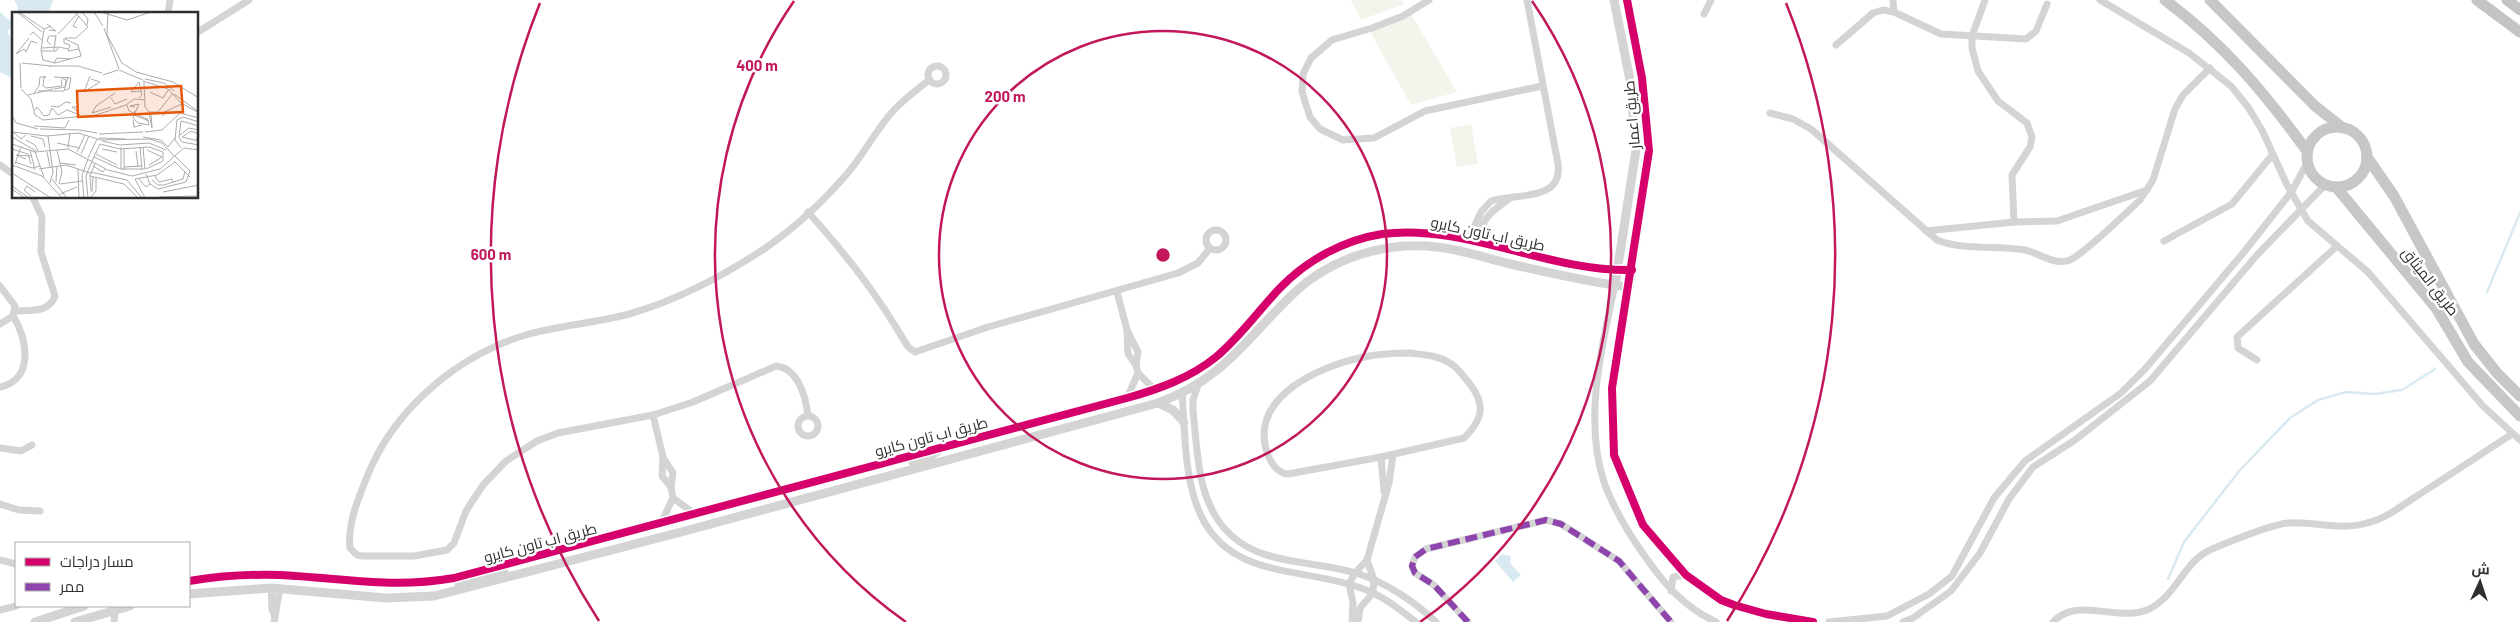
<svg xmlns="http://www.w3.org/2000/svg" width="2520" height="622" viewBox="0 0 2520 622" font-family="Barlow,Cairo,sans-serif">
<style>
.green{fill:#f1f5ec}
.water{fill:#d9e9f2}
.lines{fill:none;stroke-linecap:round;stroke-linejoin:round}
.stream{stroke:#d9e9f2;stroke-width:2.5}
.minor{stroke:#d4d4d4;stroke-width:7}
.tertiary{stroke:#d4d4d4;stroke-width:9}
.primary{stroke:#c7c7c7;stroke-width:11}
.trunk{stroke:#c4c4c4;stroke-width:11}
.quiet{stroke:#8e44ad;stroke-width:6;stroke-dasharray:12 6;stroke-linecap:butt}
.cycleway-casing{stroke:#fff;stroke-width:11}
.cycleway{stroke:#d6006c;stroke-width:8}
.ring{fill:none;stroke:#c2185b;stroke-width:2.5}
.labels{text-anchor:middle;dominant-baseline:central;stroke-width:5;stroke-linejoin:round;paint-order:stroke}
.street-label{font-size:15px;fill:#2f2f2f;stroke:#fff}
.inset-road{fill:none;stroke:#acacac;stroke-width:1}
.view{fill:#e8590c;fill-opacity:0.15;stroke:#e8590c;stroke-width:2.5}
.inset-edge{fill:none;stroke:#2f2f2f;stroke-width:2.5}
.centre{fill:#c2185b;stroke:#fff;stroke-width:2.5}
.ring-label{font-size:15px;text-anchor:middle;font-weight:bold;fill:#c2185b;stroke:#fff;stroke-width:5;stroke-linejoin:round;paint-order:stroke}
</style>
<rect width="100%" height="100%" fill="#fff"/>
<g class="green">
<polygon points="1351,0 1402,0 1404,4 1361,20"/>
<polygon points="1411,14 1457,92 1411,105 1369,30"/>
<polygon points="1471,124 1478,164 1457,167 1450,128"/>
</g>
<g class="water">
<polygon points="14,0 53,0 48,14 17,14 18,7"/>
<polygon points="0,12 9,20 14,17 14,24 7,32 14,41 14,79 0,72"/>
<polygon points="1502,554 1511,556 1510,563 1521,575 1513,582 1495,561"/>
</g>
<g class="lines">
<g class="stream">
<polyline points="2487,292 2520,213"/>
<polyline points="2168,579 2184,542 2240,470 2290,418 2318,400 2346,392 2374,394 2402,390 2435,369"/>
</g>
<g class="minor">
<polyline points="1429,0 1403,16 1372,28 1332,40 1311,58 1303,74 1302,92 1310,117 1320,129 1343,140 1374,138 1425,111 1542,86"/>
<polyline points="1893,0 1894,12"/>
<polyline points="1985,0 1972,36 1972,48 1978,71 1998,101 2027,123 2032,137 2030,147 2012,175 2014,222"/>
<polyline points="2100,0 2189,53 2231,86 2248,107 2262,130 2287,185 2308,221 2368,272 2483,406 2520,440"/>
<polyline points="168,14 170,0"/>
<polyline points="1704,14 1711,0"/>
<polyline points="198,32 249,0"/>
<polyline points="1836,45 1873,13 1883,10 1894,12 1941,34 2026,39 2036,31 2047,4"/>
<circle cx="937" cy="75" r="9"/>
<path d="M1770 113 1793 119 1811 129 1937 240C1964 251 1997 245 2025 250 2039 253 2055 266 2070 260 2085 253 2126 213 2140 200L2153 180 2175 109 2183 95 2210 68"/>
<polyline points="0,165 14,175"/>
<path d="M808 212C849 258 877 294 908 347L915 352 988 327 1178 273 1198 263 1210 248"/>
<circle cx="1216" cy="240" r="10"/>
<polyline points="1926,231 2014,222 2057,221 2147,190"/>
<path d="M1468 240 1481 212 1491 201C1516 193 1563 202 1558 164L1527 0"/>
<polyline points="2164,241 2232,204 2273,154"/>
<path d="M1477 243C1482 218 1490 212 1509 199"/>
<path d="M1615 285C1601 348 1583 423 1605 485 1615 511 1629 534 1644 555 1664 584 1684 607 1716 622"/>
<polyline points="0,286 15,306 13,316 0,324"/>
<polyline points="1629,287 1612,388 1614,455 1643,525 1686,575 1721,600 1766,614 1813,622"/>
<polyline points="1117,292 1127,330 1138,352 1136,365 1138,373 1155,390"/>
<path d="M15 311C30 310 49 313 55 296L41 252 42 217 33 198"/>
<polyline points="1127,333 1128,354 1136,365"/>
<path d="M1410 353C1423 355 1437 355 1448 362 1455 365 1460 372 1465 378 1484 400 1487 416 1464 438L1381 457 1288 474C1277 473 1271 463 1267 453 1249 397 1319 366 1364 357 1379 354 1395 353 1410 353Z"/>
<polyline points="2257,360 2238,348 2237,337 2337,246"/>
<path d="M1198 385 1193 400V411C1197 445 1197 487 1216 517 1248 568 1306 558 1356 573 1385 582 1414 601 1436 622"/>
<path d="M0 387C35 380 27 337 13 316"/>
<path d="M1182 393C1185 430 1184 471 1197 506 1224 581 1302 566 1361 588 1382 595 1399 609 1416 622"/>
<polyline points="1127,398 1138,373"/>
<polyline points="653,415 663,457 662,476 671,487"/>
<path d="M808 416C806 397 798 368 776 366L693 402 653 415 558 433 537 441 506 461 483 485 466 511 454 543 447 550 414 556H362L357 555 350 548C347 523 360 494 369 472 397 406 460 354 529 334 562 325 596 323 629 314 678 300 723 276 764 249 796 227 827 198 851 169 866 150 877 129 893 111 904 99 917 90 929 80"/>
<circle cx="808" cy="426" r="10"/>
<polyline points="0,448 21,451 32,445"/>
<polyline points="1381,457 1384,492"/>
<polyline points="673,498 695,514"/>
<polyline points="0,504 19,510 40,511"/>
<polyline points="661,523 673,498 671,487 673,473 663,457"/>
<polyline points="0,560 16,564"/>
<polyline points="271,588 272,609 275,617"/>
<polyline points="1671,591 1673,577 1686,575"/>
<polyline points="0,610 16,606"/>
<polyline points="114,622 115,610"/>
<polyline points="274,622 280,588"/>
<polyline points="1352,622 1353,603 1349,584 1355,573 1367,560 1389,483 1393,455"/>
<polyline points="1358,622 1360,608 1373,593 1374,580 1367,560"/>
<polyline points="1468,622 1434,585 1415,573 1412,566 1415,557 1426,549 1546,520 1561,524 1619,561 1671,622"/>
<polyline points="1829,622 1887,616 1929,594 1952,576 1994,498 2025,461 2121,393 2145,369 2244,252 2292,191 2307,163"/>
<polyline points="1903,622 1913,618 1951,591 1980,553 2009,499 2033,467 2075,440 2150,381 2257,255 2325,185"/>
<path d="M2053 622C2078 596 2116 622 2147 610 2177 597 2183 561 2212 549 2231 541 2269 525 2288 523 2315 521 2340 531 2367 523 2388 518 2405 503 2423 492 2453 473 2483 453 2512 434"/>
</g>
<g class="tertiary">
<polyline points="1614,0 1630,80 1636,150 1615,285"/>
<polyline points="1158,403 1173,410 1184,422"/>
<polyline points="913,463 930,457 939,450"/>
<path d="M189 581C219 576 249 574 280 575 342 578 391 589 454 578L1127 398C1159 389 1190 378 1216 357 1240 337 1259 310 1280 288 1307 260 1344 240 1382 234 1465 223 1548 272 1632 270"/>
<polyline points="459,585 504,571"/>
<path d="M189 594 271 588 386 598 434 596 685 531 1158 403C1226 378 1246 338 1295 292 1332 258 1385 241 1436 247 1459 249 1483 257 1506 263 1547 272 1587 282 1629 287L1649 151 1642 78 1627 0"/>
<polyline points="35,622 84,606"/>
<polyline points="75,622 130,606"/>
</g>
<g class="primary">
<path d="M2165 0C2224 44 2264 92 2307 151"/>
<polyline points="2210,0 2315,106 2343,128"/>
<circle cx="2337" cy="157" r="30"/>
<polyline points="2367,157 2394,196 2474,344 2497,373 2520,396"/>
<polyline points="2336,187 2436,308 2468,362 2520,416"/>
</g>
<g class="trunk">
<polyline points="2477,0 2520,32"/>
<polyline points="2507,0 2520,10"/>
</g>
<polyline class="quiet" points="1468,622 1434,585 1415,573 1412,566 1415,557 1426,549 1546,520 1561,524 1619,561 1671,622"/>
<g class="cycleway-casing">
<g id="cycleway">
<polyline points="1627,0 1642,78 1649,151 1612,388 1614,455 1643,525 1686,575 1721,600 1734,605 1766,614 1813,622"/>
<path d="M189 581C219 576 249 574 280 575 342 578 391 589 454 578L1127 398C1159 389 1190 378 1216 357 1240 337 1259 310 1280 288 1307 260 1344 240 1382 234 1465 223 1548 272 1632 270"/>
</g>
</g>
<use href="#cycleway" class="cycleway"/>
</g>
<g class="ring">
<circle cx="1163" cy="255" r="224"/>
<path d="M906 622A448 448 0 0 1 794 1M1532 1A448 448 0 0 1 1420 622"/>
<path d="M599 621A672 672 0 0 1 540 3M1786 3A672 672 0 0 1 1727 621"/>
</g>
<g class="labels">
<g class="street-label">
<text transform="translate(1631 115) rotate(-95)">طريق اعمار</text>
<text transform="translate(1488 233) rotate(12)">طريق اب تاون كايرو</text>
<text transform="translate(2431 281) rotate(52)">طريق الميثاق</text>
<text transform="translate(931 436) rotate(-15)">طريق اب تاون كايرو</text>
<text transform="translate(540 542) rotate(-15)">طريق اب تاون كايرو</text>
</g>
</g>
<g transform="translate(12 12)">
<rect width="186" height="186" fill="#fff"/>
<path class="inset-road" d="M5 0 30 20M7 0 32 17 39 14M70 0 76 7 75 13M82 0 91 14M89 0 115 8 139 0M96 0 95 23 110 51 124 60 161 70 187 86M35 12 44 19 37 18M65 16 61 14 67 4M92 16 107 57M32 17 29 38 31 48 43 51 69 44 66 33 53 27M46 22 65 2M18 23 21 20 30 28M17 26 4 42 12 37 14 40 19 29 25 31M52 26V31L58 33 56 39 67 37M53 26H64L76 15 63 0M39 33 35 29 37 24H44M30 36 46 35M42 38 44 23M29 39H44L47 35 56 37M8 51 9 76M10 51 39 54 37 55M42 51 45 46 58 47M39 54H66L90 61M107 58 131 68M91 63 106 58M78 64 72 80 88 70 79 67M32 65 31 74 34 76 50 74 49 67M42 65 59 66 57 77 53 78M133 67 152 71 162 79M131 69 156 77 169 91 187 101M132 69 133 95 137 100H146L161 81M9 77 19 87 23 103 31 108 84 103 114 93 122 87 133 88M42 77 53 75 54 68 50 66M26 79H52L56 65M138 80 151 86 157 77M22 81 27 74 28 65H34H32M162 82 187 100M16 83 41 77M99 86 103 92 115 87M127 86 130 83 127 70 119 80 129 79M66 92V95H60L67 100M115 93 117 99 135 107M39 94 46 95 54 90 59 91M99 95 80 101 84 94 103 81M23 98 25 95 32 104 37 103 40 96 46 103 55 98 68 103M123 99 121 106 126 111 137 113 135 106M123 101 127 92 118 94 123 95M137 101 140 116 139 102M0 103 4 111 26 117M122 103 137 109M151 104 152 100 170 92M121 108 122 115 130 113M22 114 53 116 57 108M187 114 169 109 167 125 170 130 187 133M28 117 68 118 85 121M0 120 35 124 66 121 89 128 138 127 150 131 162 144M1 120 9 127 14 123M133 120 150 118 168 101 187 106M87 122 131 120M168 123 177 116 187 118M19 124 31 127 33 135M36 124 41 160 38 171M0 125 24 139M131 125 149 128 156 135 163 126M87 126 114 127M14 128 23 133 26 139M184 128 187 122 179 119 170 125 187 129M90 129 108 133 137 131 154 138M45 131 68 136M0 132 23 140 56 137 96 158 120 164 148 157 172 136 187 138M88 132 108 137 137 135 151 140V149L134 157M128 135 130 158M131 135 133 157M56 136 58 121M169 136 163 128 165 108 171 105 187 110M0 137 16 142 19 152M90 137 105 140M18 138 23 158M45 138 50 160 47 172M135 138 150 145 137 153M124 139 126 155M23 140 32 165M35 140 38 155M65 140 73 123M69 142 77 124M84 142 105 153M82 145 108 157H133M76 146 85 127M14 147 4 143 20 144M80 149 88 132M162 149 178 165M3 150 20 156 28 154M48 151 64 153M3 152 9 135M0 153 30 164 50 186M81 154 91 160 93 157M112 155 129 154M27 157 54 153 78 161M66 157 67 186M109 157V135M112 158V137M78 160 115 168 130 186M0 161 39 186M134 162 138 172 146 177 174 170 178 159 163 144M78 164 112 172 126 186M143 164 147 170 160 167 161 170M40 167 55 186M123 167 145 163 163 150M123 167 133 186M127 167 134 175 138 172M140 168 146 173H152L171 167 173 159M44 170 45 154M48 172 70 169M0 174 17 186M0 177 13 186M79 179 78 164 83 151M80 180 81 165M151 180 187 173M48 182 65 175M19 184 12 178 15 174 23 180M147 185 185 184 187 180M72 186 70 163 76 147M76 186 74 164 80 149M78 186 84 179V165"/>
<path class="view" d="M169 74 171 100 66 105 65 79Z"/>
<rect width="186" height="186" class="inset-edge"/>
</g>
<circle cx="1163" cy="255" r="8" class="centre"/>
<g class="ring-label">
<text x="757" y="71">400 m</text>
<text x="1005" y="102">200 m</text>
<text x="491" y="260">600 m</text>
</g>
<rect x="15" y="542" width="175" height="65" fill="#ffffff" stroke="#acacac"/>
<rect x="25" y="558" width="25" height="8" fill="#d6006c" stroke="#acacac"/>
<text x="60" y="567" font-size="15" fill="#2f2f2f">مسار دراجات</text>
<rect x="25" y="583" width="25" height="8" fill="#8e44ad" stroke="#acacac"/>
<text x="60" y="592" font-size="15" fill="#2f2f2f">ممر</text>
<g transform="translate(2480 582) rotate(3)" stroke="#ffffff" stroke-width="4" paint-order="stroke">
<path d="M0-4L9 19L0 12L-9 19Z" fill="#2f2f2f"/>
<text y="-8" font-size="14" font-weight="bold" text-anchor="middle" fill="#2f2f2f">ش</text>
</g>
</svg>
